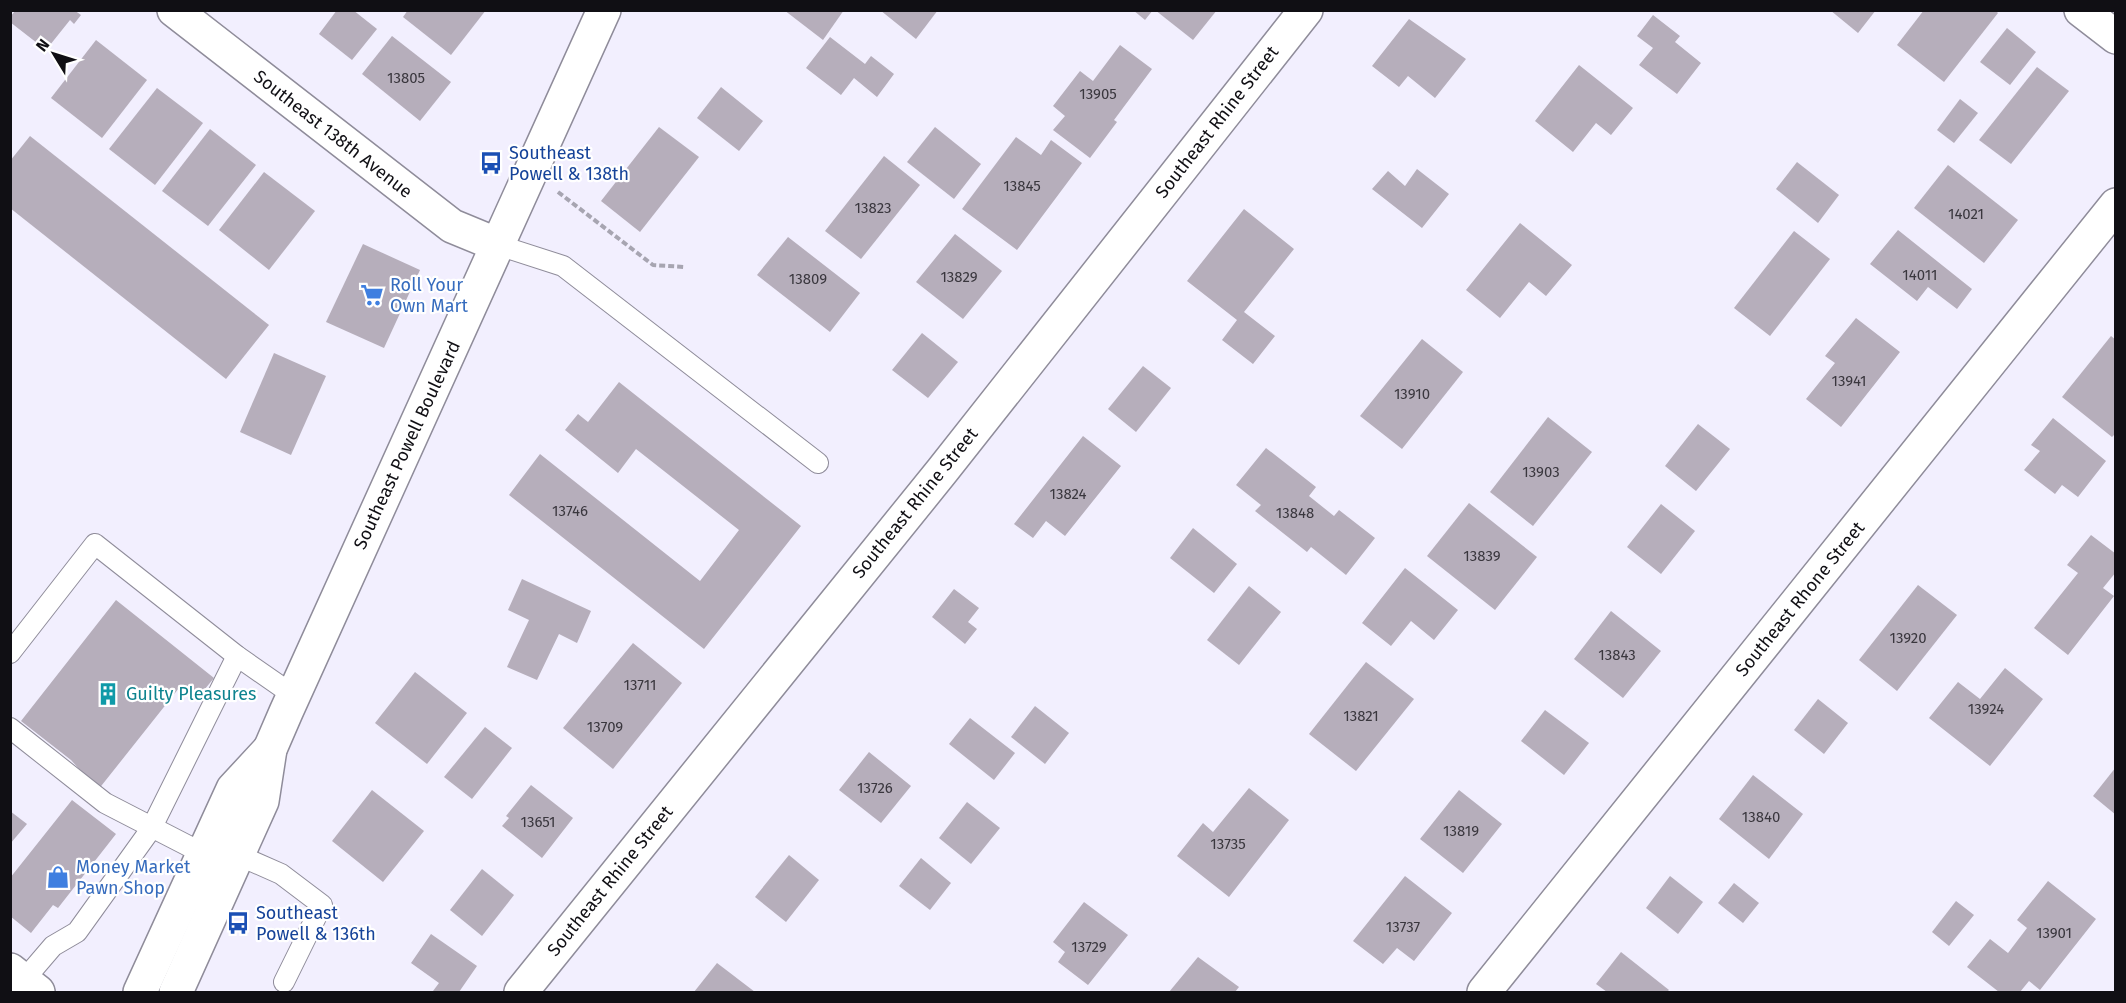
<svg xmlns="http://www.w3.org/2000/svg" width="2126" height="1003" viewBox="0 0 2126 1003" font-family="'Fira Sans',sans-serif">
<style>
.building{fill:#b6aebb}
.lines{fill:none;stroke-linecap:round;stroke-linejoin:round}
.service-casing{stroke:#8f8c9a;stroke-width:22}
.minor-casing{stroke:#8f8c9a;stroke-width:36}
.tertiary-casing{stroke:#8f8c9a;stroke-width:36}
.primary-casing{stroke:#8f8c9a;stroke-width:36}
.path{stroke:#a7a5b1;stroke-width:4;stroke-dasharray:6 3;stroke-linecap:butt}
.service{stroke:#fff;stroke-width:20}
.minor{stroke:#fff;stroke-width:33}
.tertiary{stroke:#fff;stroke-width:33}
.primary{stroke:#fff;stroke-width:33}
.labels{text-anchor:middle;dominant-baseline:central;stroke-width:4.5;stroke-linejoin:round;paint-order:stroke}
.number-label{font-size:15px;fill:#3a373e}
.street-label{font-size:18px;fill:#100f14;stroke:#fff}
.transit-label{font-size:18px;fill:#164399;stroke:#fff;text-anchor:start}
.shop-label{font-size:18px;fill:#366cbe;stroke:#fff;text-anchor:start}
.culture-label{font-size:18px;fill:#0d838f;stroke:#fff;text-anchor:start}
</style>
<rect width="100%" height="100%" fill="#f2effe"/>
<g class="building">
<polygon points="16,10 74,10 81,15 74,24 70,20 46,50 10,22 10,17"/>
<polygon points="337,10 353,10 377,29 352,60 319,34"/>
<polygon points="408,10 486,10 451,55 403,17"/>
<polygon points="784,10 844,10 823,40"/>
<polygon points="880,10 938,10 916,39"/>
<polygon points="1133,10 1153,10 1145,20"/>
<polygon points="1155,10 1217,10 1193,40"/>
<polygon points="1830,10 1876,10 1858,33"/>
<polygon points="1924,10 1995,10 1998,13 1944,82 1897,45"/>
<polygon points="1653,15 1680,36 1675,42 1701,63 1677,94 1639,65 1653,48 1637,36"/>
<polygon points="1409,19 1466,59 1435,98 1408,76 1399,87 1372,66"/>
<polygon points="2007,28 2036,52 2010,85 1980,62"/>
<polygon points="392,36 451,82 420,121 362,74"/>
<polygon points="830,37 865,64 871,56 894,74 877,97 854,78 841,95 806,68"/>
<polygon points="96,40 147,80 102,138 51,98"/>
<polygon points="1120,45 1152,69 1114,120 1117,122 1090,158 1053,130 1065,116 1053,106 1080,71 1093,81"/>
<polygon points="1579,65 1633,108 1611,135 1596,123 1573,152 1535,121"/>
<polygon points="2037,67 2069,91 2011,164 1979,140"/>
<polygon points="721,87 763,121 739,151 697,118"/>
<polygon points="157,88 203,123 155,185 109,149"/>
<polygon points="1960,99 1978,113 1954,143 1937,130"/>
<polygon points="659,127 699,157 640,232 601,201"/>
<polygon points="935,127 981,164 954,199 907,162"/>
<polygon points="210,129 256,165 208,226 162,191"/>
<polygon points="30,136 269,325 226,379 10,208 10,161"/>
<polygon points="1016,137 1041,155 1051,140 1082,163 1017,250 962,209"/>
<polygon points="884,156 920,185 861,259 825,231"/>
<polygon points="1797,162 1839,195 1818,223 1776,189"/>
<polygon points="1948,165 2018,220 1984,263 1914,208"/>
<polygon points="1417,169 1449,194 1422,228 1372,189 1388,171 1405,186"/>
<polygon points="264,172 315,211 269,270 219,230"/>
<polygon points="1244,209 1294,249 1244,312 1275,336 1253,364 1222,340 1237,320 1187,281"/>
<polygon points="1520,223 1572,265 1546,296 1529,282 1500,318 1466,290"/>
<polygon points="1898,230 1972,289 1957,309 1928,287 1917,301 1870,264"/>
<polygon points="1794,231 1830,259 1770,336 1734,308"/>
<polygon points="955,234 1002,271 963,319 916,282"/>
<polygon points="788,237 860,293 830,332 757,275"/>
<polygon points="363,244 420,270 384,348 326,322"/>
<polygon points="1856,318 1900,352 1841,427 1806,399 1835,363 1825,356"/>
<polygon points="922,333 958,362 928,398 892,370"/>
<polygon points="2111,336 2116,340 2116,433 2112,437 2062,397"/>
<polygon points="1422,339 1463,372 1402,449 1360,416"/>
<polygon points="274,353 326,376 291,455 240,432"/>
<polygon points="1143,366 1171,388 1136,432 1108,409"/>
<polygon points="619,382 801,526 704,649 509,495 540,454 700,581 739,530 636,449 618,473 565,430 578,414 588,422"/>
<polygon points="1548,417 1592,452 1533,526 1490,492"/>
<polygon points="2053,418 2106,461 2078,497 2062,485 2055,494 2024,470 2040,451 2031,445"/>
<polygon points="1698,424 1730,449 1696,491 1665,466"/>
<polygon points="1083,436 1121,466 1065,536 1046,521 1033,538 1014,524"/>
<polygon points="1266,448 1316,487 1309,496 1334,516 1339,510 1375,538 1346,575 1311,547 1307,552 1255,511 1261,505 1236,485"/>
<polygon points="1469,503 1537,557 1495,610 1427,556"/>
<polygon points="1661,504 1695,531 1661,574 1627,547"/>
<polygon points="1193,528 1237,564 1214,593 1170,558"/>
<polygon points="2091,535 2116,554 2116,572 2103,588 2114,596 2068,655 2034,628 2078,573 2067,565"/>
<polygon points="1405,568 1458,610 1434,640 1411,621 1391,646 1362,623"/>
<polygon points="522,579 591,611 577,643 559,634 537,680 507,667 529,620 508,610"/>
<polygon points="1918,585 1957,615 1897,691 1859,660"/>
<polygon points="1249,586 1281,612 1239,665 1207,640"/>
<polygon points="954,589 979,608 968,622 977,629 965,644 932,617"/>
<polygon points="116,600 214,678 195,701 179,688 98,790 71,760 21,721"/>
<polygon points="1611,611 1661,651 1623,698 1574,659"/>
<polygon points="633,643 682,683 613,769 563,728"/>
<polygon points="1366,662 1414,699 1356,771 1309,734"/>
<polygon points="2005,668 2043,699 1990,766 1929,718 1958,682 1980,699"/>
<polygon points="415,672 467,713 427,764 375,723"/>
<polygon points="1818,699 1848,723 1824,754 1794,730"/>
<polygon points="1035,706 1069,733 1045,764 1011,737"/>
<polygon points="1545,710 1589,743 1564,775 1521,741"/>
<polygon points="970,718 1015,753 994,780 949,744"/>
<polygon points="485,727 512,748 472,799 444,777"/>
<polygon points="869,752 911,786 881,823 839,790"/>
<polygon points="2116,767 2116,815 2093,796"/>
<polygon points="1753,775 1803,814 1769,859 1719,819"/>
<polygon points="531,785 573,818 542,858 502,826 509,818 506,816"/>
<polygon points="1249,788 1289,820 1229,897 1177,856 1203,823 1213,832"/>
<polygon points="372,790 424,831 383,882 332,841"/>
<polygon points="1459,790 1502,824 1463,873 1420,839"/>
<polygon points="72,800 116,834 58,908 53,905 31,933 10,916 10,878"/>
<polygon points="967,802 1000,828 971,864 939,838"/>
<polygon points="10,811 27,824 10,844"/>
<polygon points="789,855 819,880 786,922 755,897"/>
<polygon points="921,858 951,883 930,910 899,886"/>
<polygon points="482,869 514,895 482,936 450,910"/>
<polygon points="1405,876 1452,913 1414,961 1397,948 1383,964 1353,941"/>
<polygon points="1670,876 1703,902 1678,934 1646,908"/>
<polygon points="2048,881 2096,919 2040,990 2029,981 2020,992 1999,992 1967,967 1990,939 2008,953 2027,928 2017,920"/>
<polygon points="1734,883 1759,903 1743,923 1718,903"/>
<polygon points="1956,901 1974,915 1949,946 1932,932"/>
<polygon points="1084,902 1128,935 1088,985 1058,962 1065,952 1053,942"/>
<polygon points="431,934 477,966 459,992 435,992 433,991 439,983 411,963"/>
<polygon points="1621,952 1669,990 1667,992 1607,992 1596,984"/>
<polygon points="1198,957 1239,987 1235,992 1169,992"/>
<polygon points="717,963 755,992 694,992"/>
</g>
<g class="lines">
<g class="service-casing">
<g id="service">
<polyline points="498,245 563,266 818,463"/>
<polyline points="10,653 95,544 237,656 293,695"/>
<polyline points="10,728 105,803 204,854"/>
<polyline points="238,855 281,874 322,905 284,982"/>
<polyline points="23,981 53,946 77,932 151,829 237,656"/>
</g>
</g>
<g class="minor-casing">
<g id="minor">
<polyline points="174,10 452,226 498,245"/>
<polyline points="2081,10 2116,37"/>
<polyline points="521,992 942,471 1306,10"/>
<polyline points="1484,992 2116,205"/>
</g>
</g>
<g class="tertiary-casing">
<polyline id="tertiary" points="10,970 38,992"/>
</g>
<g class="primary-casing">
<g id="primary">
<polyline points="140,992 233,789 270,749"/>
<polyline points="176,992 262,801 270,749 286,712 604,10"/>
</g>
</g>
<polyline class="path" points="558,192 653,265 685,267"/>
<use href="#service" class="service"/>
<use href="#minor" class="minor"/>
<use href="#tertiary" class="tertiary"/>
<use href="#primary" class="primary"/>
</g>
<defs>
<g id="bus-bare" transform="scale(1.8)"><path d="M-5-6H5V4H4V6H2V4H-2V6H-4V4H-5ZM-3.5-4V0h7V-4ZM-3.5 1.2v1.5H-2V1.2ZM2 1.2v1.5H3.5V1.2Z" fill="#1a4fb4" stroke="#fff" stroke-width="2.5" paint-order="stroke"/></g>
<g id="supermarket-bare" transform="scale(1.8)"><path d="M-6-5.5h2.5l.6 2H6L4.5 2H-2.5L-4.4-4H-6ZM-1.5 3.2a1.3 1.3 0 1 0 .1 0ZM3 3.2a1.3 1.3 0 1 0 .1 0Z" fill="#3f7fe0" stroke="#fff" stroke-width="2.5" paint-order="stroke"/></g>
<g id="building-bare" transform="scale(1.8)"><path d="M-4-6H4V6H1V3H-1V6H-4ZM-2.5-4.3h1.7v1.8h-1.7ZM.8-4.3h1.7v1.8H.8ZM-2.5-1h1.7V.8h-1.7ZM.8-1h1.7V.8H.8Z" fill="#0f9aa8" stroke="#fff" stroke-width="2.5" paint-order="stroke"/></g>
<g id="shop-bare" transform="scale(1.8)"><path d="M-5-2.5h2.3a2.7 3.5 0 0 1 5.4 0H5L5.5 6h-11ZM-1.5-2.5h3a1.5 2.3 0 0 0-3 0Z" fill="#3f7fe0" stroke="#fff" stroke-width="2.5" paint-order="stroke"/></g>
</defs>
<g fill-rule="evenodd">
<use href="#bus-bare" x="491" y="163"/>
<use href="#supermarket-bare" x="372" y="295"/>
<use href="#building-bare" x="108" y="694"/>
<use href="#shop-bare" x="58" y="877"/>
<use href="#bus-bare" x="238" y="923"/>
</g>
<g class="labels">
<g class="number-label">
<text x="406" y="78">13805</text>
<text x="1098" y="94">13905</text>
<text x="1022" y="186">13845</text>
<text x="873" y="208">13823</text>
<text x="1966" y="214">14021</text>
<text x="1920" y="275">14011</text>
<text x="959" y="277">13829</text>
<text x="808" y="279">13809</text>
<text x="1849" y="381">13941</text>
<text x="1412" y="394">13910</text>
<text x="1541" y="472">13903</text>
<text x="1068" y="494">13824</text>
<text x="570" y="511">13746</text>
<text x="1295" y="513">13848</text>
<text x="1482" y="556">13839</text>
<text x="1908" y="638">13920</text>
<text x="1617" y="655">13843</text>
<text x="640" y="685">13711</text>
<text x="1986" y="709">13924</text>
<text x="1361" y="716">13821</text>
<text x="605" y="727">13709</text>
<text x="875" y="788">13726</text>
<text x="1761" y="817">13840</text>
<text x="538" y="822">13651</text>
<text x="1461" y="831">13819</text>
<text x="1228" y="844">13735</text>
<text x="1403" y="927">13737</text>
<text x="2054" y="933">13901</text>
<text x="1089" y="947">13729</text>
</g>
<g class="street-label">
<text transform="translate(1217 122) rotate(-52)">Southeast Rhine Street</text>
<text transform="translate(333 134) rotate(38)">Southeast 138th Avenue</text>
<text transform="translate(407 445) rotate(-65)">Southeast Powell Boulevard</text>
<text transform="translate(915 503) rotate(-51)">Southeast Rhine Street</text>
<text transform="translate(1800 599) rotate(-51)">Southeast Rhone Street</text>
<text transform="translate(610 881) rotate(-51)">Southeast Rhine Street</text>
</g>
<g class="transit-label">
<text x="509" y="153">Southeast<tspan x="509" dy="21">Powell &amp; 138th</tspan></text>
<text x="256" y="913">Southeast<tspan x="256" dy="21">Powell &amp; 136th</tspan></text>
</g>
<g class="shop-label">
<text x="390" y="285">Roll Your<tspan x="390" dy="21">Own Mart</tspan></text>
<text x="76" y="867">Money Market<tspan x="76" dy="21">Pawn Shop</tspan></text>
</g>
<g class="culture-label">
<text x="126" y="694">Guilty Pleasures</text>
</g>
</g>
<rect width="2126" height="1003" fill="none" stroke="#100f14" stroke-width="24"/>
<g transform="translate(54 54) rotate(308)" stroke="#ffffff" stroke-width="4.5" paint-order="stroke">
<path d="M0-4.5L10 22L0 15L-10 22Z" fill="#100f14"/>
<text y="-9" font-size="16" font-weight="bold" text-anchor="middle" fill="#100f14">N</text>
</g>
</svg>
